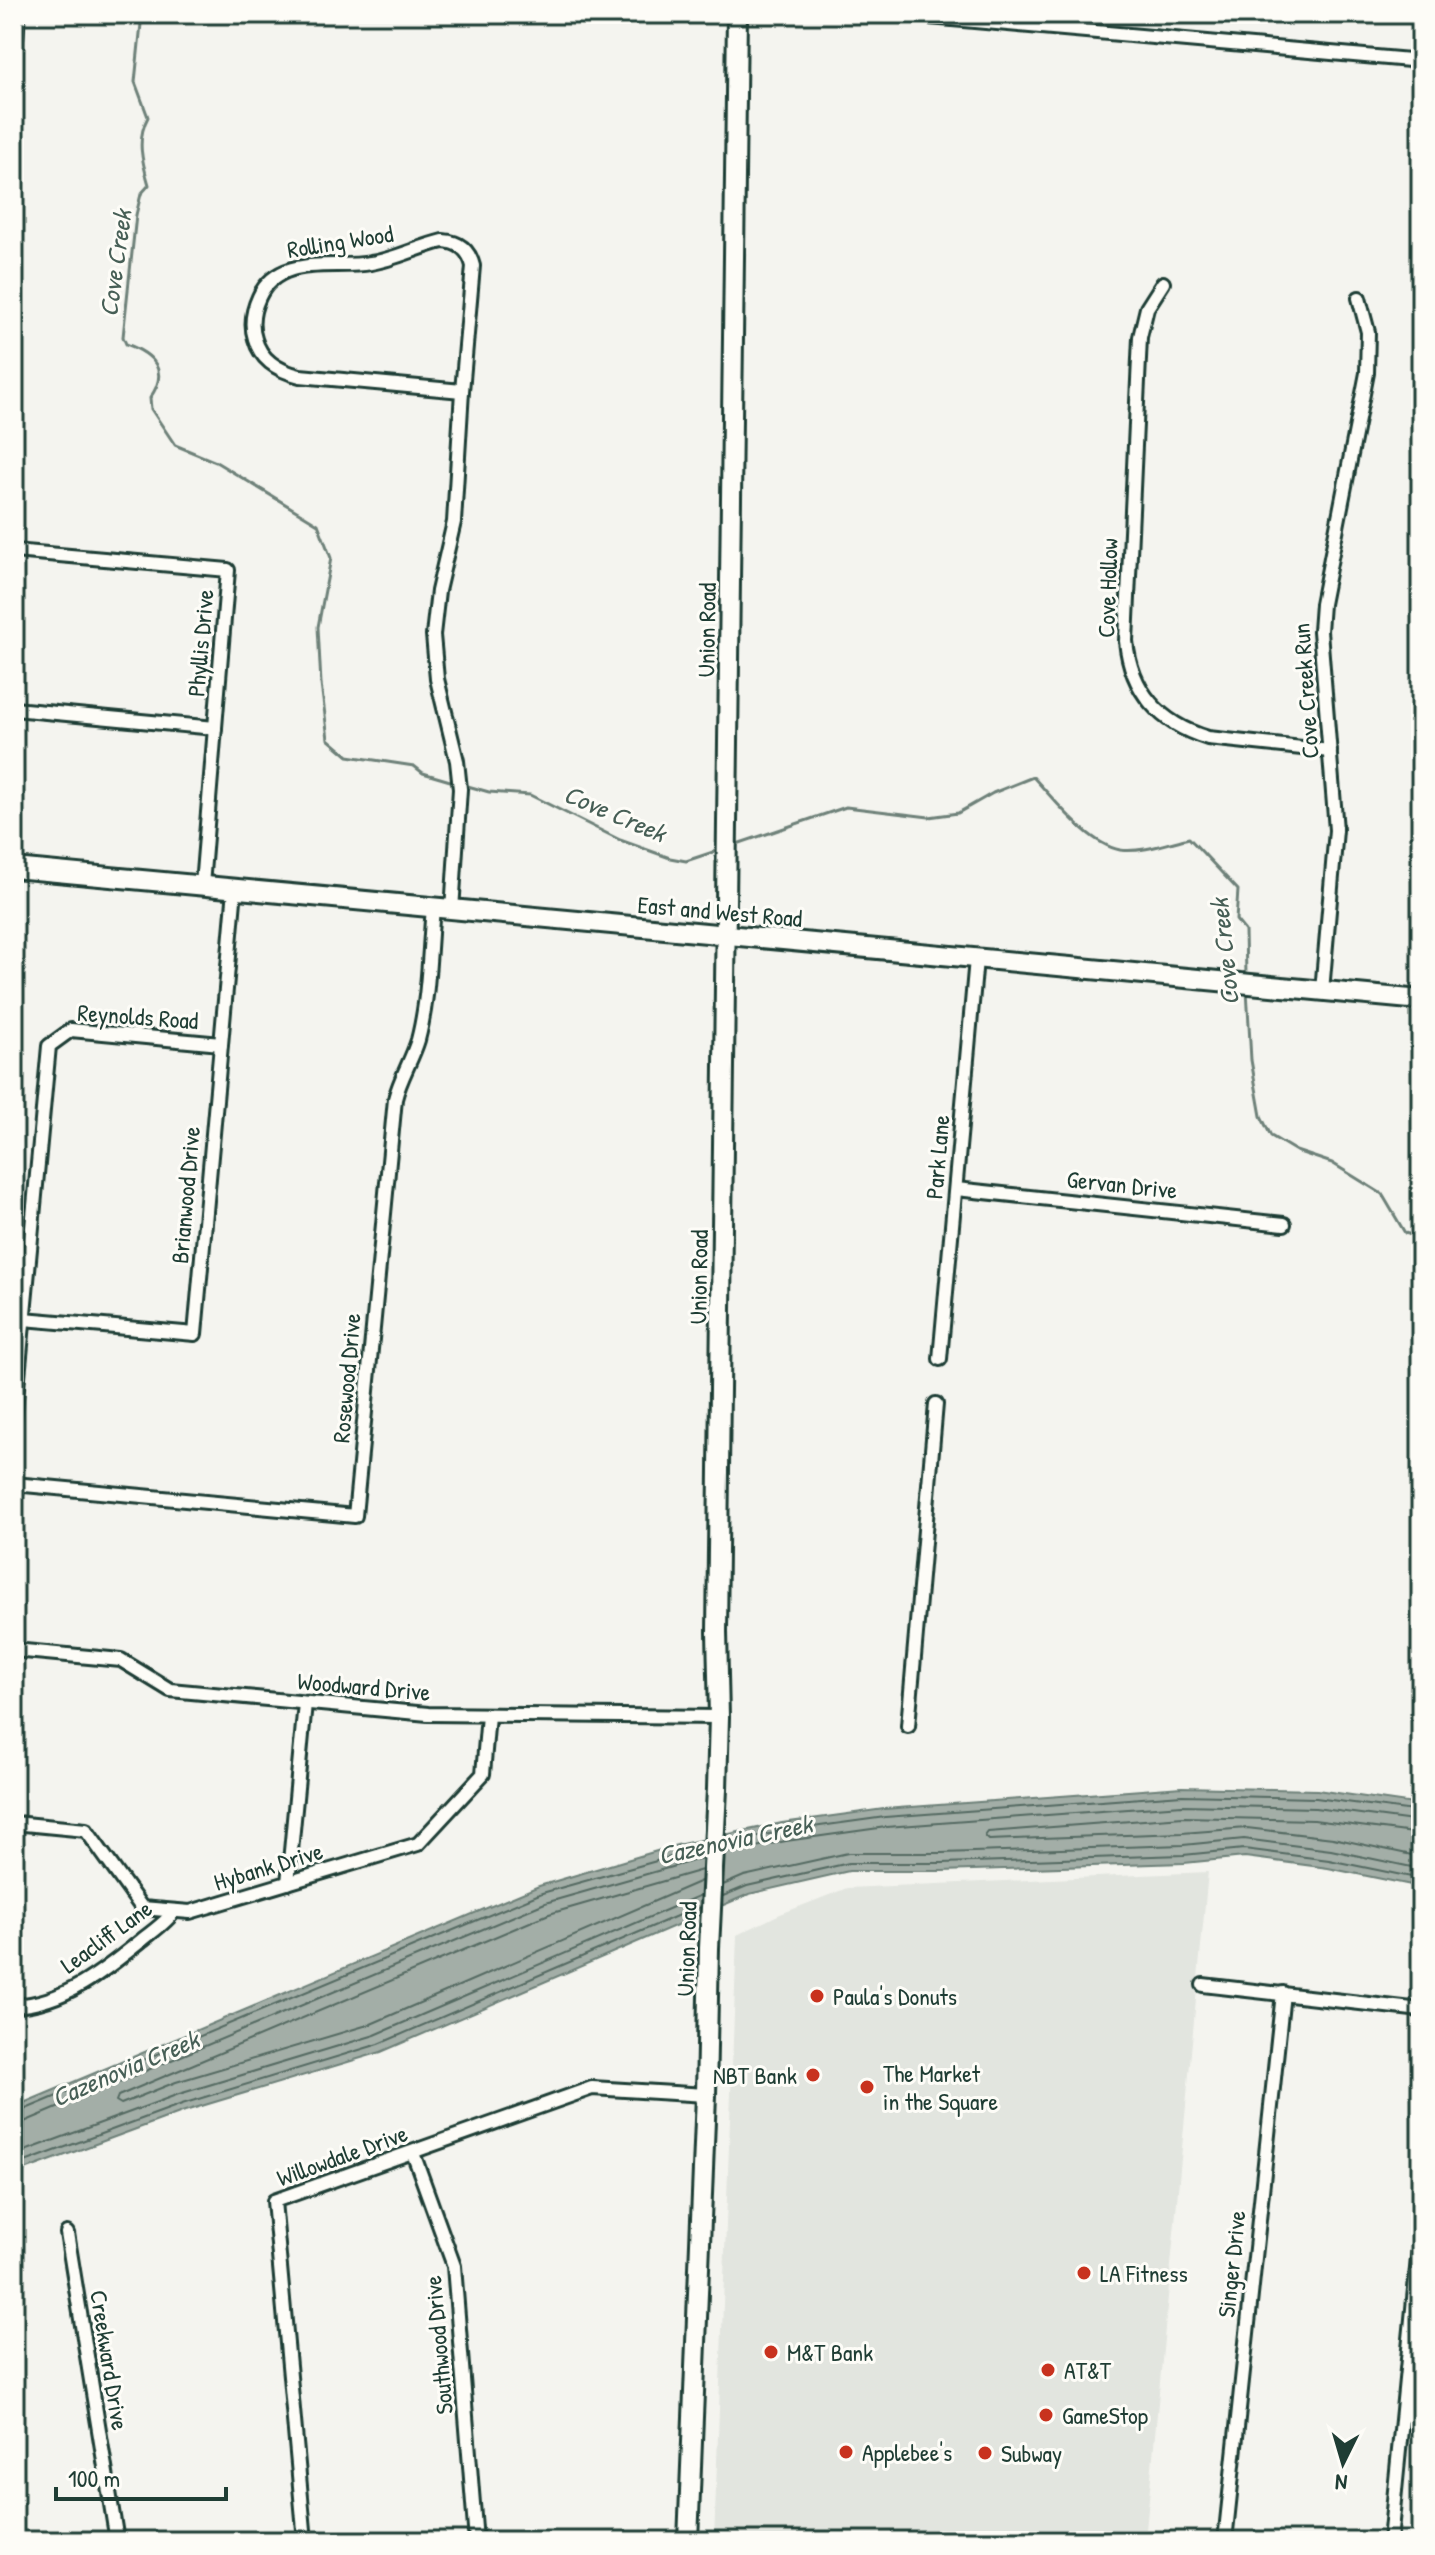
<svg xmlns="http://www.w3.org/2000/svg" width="1435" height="2555" viewBox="0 0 1435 2555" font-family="'Patrick Hand',sans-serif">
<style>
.built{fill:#e2e5df}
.water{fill:#a3aea7;stroke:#6e8179;stroke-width:2}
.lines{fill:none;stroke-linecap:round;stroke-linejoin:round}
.shore{stroke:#546a62;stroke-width:2}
.stream{stroke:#6e8179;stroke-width:3}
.street-casing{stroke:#1f3d34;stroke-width:18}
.secondary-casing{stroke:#1f3d34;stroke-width:24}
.street{stroke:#fdfcf7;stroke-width:12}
.secondary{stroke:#fdfcf7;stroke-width:18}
.poi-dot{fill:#c8321e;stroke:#fdfcf7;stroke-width:3}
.labels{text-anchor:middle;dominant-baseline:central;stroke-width:6;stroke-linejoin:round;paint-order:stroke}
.street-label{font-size:24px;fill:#1f3d34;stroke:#fdfcf7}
.poi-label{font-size:24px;fill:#1f3d34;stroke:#fdfcf7;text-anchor:start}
.water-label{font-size:26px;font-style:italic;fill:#475f56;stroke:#fdfcf7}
</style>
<rect width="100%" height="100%" fill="#f4f4ef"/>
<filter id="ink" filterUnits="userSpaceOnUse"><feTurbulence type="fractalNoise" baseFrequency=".0125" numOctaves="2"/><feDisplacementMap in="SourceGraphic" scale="16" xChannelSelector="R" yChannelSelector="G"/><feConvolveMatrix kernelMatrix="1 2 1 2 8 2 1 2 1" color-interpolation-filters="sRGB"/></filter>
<g filter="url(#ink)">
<polygon class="built" points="1208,1872 1145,2541 714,2541 737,1935 778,1915 847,1888"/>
<polygon class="water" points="1182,1787 1317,1790 1421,1805 1421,1887 1328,1868 1245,1857 1184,1863 942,1871 849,1871 749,1894 381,2052 185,2111 14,2174 14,2107 539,1886 677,1845 782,1823 884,1809"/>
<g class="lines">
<g class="shore">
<polyline points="1421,1834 1314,1820 1183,1817 988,1832 985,1836 989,1840 1182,1833 1247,1828 1333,1838 1421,1857"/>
<polyline points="725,1843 784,1831 885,1817 1182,1795 1316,1798 1421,1812"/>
<polyline points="725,1853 786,1841 886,1827 1182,1805 1315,1808 1421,1822"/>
<polyline points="701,1881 371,2024 176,2082 121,2104 116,2101 118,2096 549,1914 702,1870"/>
<polyline points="723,1885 744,1876 848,1853 942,1853 1183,1845 1244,1839 1331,1850 1421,1869"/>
<polyline points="723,1896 747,1886 849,1863 942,1863 1183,1855 1244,1849 1329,1860 1421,1879"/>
<polyline points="14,2114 542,1893 703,1848"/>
<polyline points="14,2124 24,2122 545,1903 703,1858"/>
<polyline points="14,2155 179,2094 375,2035 701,1895"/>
<polyline points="14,2166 182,2104 379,2044 700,1906"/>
</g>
<g class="stream">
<path d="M142 14 135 82 148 117C136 139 142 161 149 185L141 194 136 215 123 337 126 344C153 354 170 370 150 398L151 409 175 445 216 462 318 524 331 558 318 627 321 684 328 739 348 756 414 766 423 773 457 783"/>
<polyline points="464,785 489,792 530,795 620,840 670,858 686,861 719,850"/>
<path d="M734 845 846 807 929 817 958 813 993 793 1033 777C1055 800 1088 844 1120 850 1141 853 1168 843 1189 838L1238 890 1236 920 1245 931 1246 975"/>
<polyline points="1247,990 1251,1060 1261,1116 1271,1136 1296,1151 1332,1163 1382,1194 1405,1233 1421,1238"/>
</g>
<g class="street-casing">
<g id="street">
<polyline points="896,14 1421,61"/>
<polyline points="14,65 18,14"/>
<path d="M443 241C459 242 469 250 473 266L462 391 300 376C279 371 261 361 255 339 250 324 253 310 259 297 279 253 333 270 371 263 396 259 418 247 443 241Z"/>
<path d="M1163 283 1147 308 1140 337 1126 641C1131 691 1160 724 1208 738L1330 751"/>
<polyline points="14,551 228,570 202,885"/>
<polyline points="14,709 215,728"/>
<polyline points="452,910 460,789 457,761 437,679 433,635 438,591 454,522 462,391"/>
<polyline points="1322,991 1336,830 1320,631 1322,604 1367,373 1368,332 1359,298"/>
<polyline points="956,1189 1284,1224"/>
<polyline points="24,1319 195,1334 235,889"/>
<polyline points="940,1359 976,959"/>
<polyline points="14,1420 49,1046 71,1030 221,1044"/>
<path d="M14 1484 355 1516 395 1099C400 1078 412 1060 418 1040 429 998 429 951 433 908"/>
<polyline points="14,1650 121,1660 170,1690 428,1714 719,1717"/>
<polyline points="908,1726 936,1404"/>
<polyline points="14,1823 86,1830 142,1908 190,1912 418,1844 483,1774 488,1715"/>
<polyline points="288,1883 305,1703"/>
<polyline points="1203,1985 1421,2010"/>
<path d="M14 2006C65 2003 104 1971 142 1940 153 1931 167 1922 174 1911"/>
<polyline points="413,2153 454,2266 476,2541"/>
<polyline points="67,2233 117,2541"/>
<polyline points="305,2541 274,2201 592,2088 706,2095"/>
<polyline points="1225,2541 1283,1993"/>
<polyline points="1390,2541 1421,2228"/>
</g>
</g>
<g class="secondary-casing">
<g id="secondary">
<polyline points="14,868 1421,1000"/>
<polyline points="688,2541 706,2095 709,1948 717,1789 719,1717 717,1632 737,14"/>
</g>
</g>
<use href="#street" class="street"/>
<use href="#secondary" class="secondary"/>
</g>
</g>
<g class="poi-dot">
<circle cx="817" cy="1996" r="8"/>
<circle cx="813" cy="2075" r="8"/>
<circle cx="867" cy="2087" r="8"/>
<circle cx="1084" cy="2273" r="8"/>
<circle cx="771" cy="2352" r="8"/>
<circle cx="1048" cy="2370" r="8"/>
<circle cx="1046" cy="2415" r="8"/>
<circle cx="846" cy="2452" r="8"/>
<circle cx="985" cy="2453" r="8"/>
</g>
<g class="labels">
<g class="street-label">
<text transform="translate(340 241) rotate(-9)">Rolling Wood</text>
<text transform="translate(1107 588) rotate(-88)">Cove Hollow</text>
<text transform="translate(706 630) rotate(-89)">Union Road</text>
<text transform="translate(200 643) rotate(-85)">Phyllis Drive</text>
<text transform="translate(1305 691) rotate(-94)">Cove Creek Run</text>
<text transform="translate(720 911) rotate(5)">East and West Road</text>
<text transform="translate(138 1016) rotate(4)">Reynolds Road</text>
<text transform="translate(937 1157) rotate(-85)">Park Lane</text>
<text transform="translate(1122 1184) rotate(6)">Gervan Drive</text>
<text transform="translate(185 1195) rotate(-85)">Brianwood Drive</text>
<text transform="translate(698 1277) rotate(-89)">Union Road</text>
<text transform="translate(346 1378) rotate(-85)">Rosewood Drive</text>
<text transform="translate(364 1686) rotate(5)">Woodward Drive</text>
<text transform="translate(268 1866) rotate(-17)">Hybank Drive</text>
<text transform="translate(106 1936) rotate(-36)">Leacliff Lane</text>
<text transform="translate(686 1949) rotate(-88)">Union Road</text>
<text transform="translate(342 2155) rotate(-20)">Willowdale Drive</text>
<text transform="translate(1231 2264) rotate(-84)">Singer Drive</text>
<text transform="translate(438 2345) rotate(-95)">Southwood Drive</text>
<text transform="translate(110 2360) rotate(81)">Creekward Drive</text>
</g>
<g class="poi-label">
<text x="833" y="1996">Paula's Donuts</text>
<text x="883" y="2073">The Market<tspan x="883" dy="28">in the Square</tspan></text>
<text x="797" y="2075" text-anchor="end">NBT Bank</text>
<text x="1100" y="2273">LA Fitness</text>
<text x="787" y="2352">M&amp;T Bank</text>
<text x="1064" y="2370">AT&amp;T</text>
<text x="1062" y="2415">GameStop</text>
<text x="862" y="2452">Applebee's</text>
<text x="1001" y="2453">Subway</text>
</g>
<g class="water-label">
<text transform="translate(115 263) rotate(-82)">Cove Creek</text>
<text transform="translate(615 813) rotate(23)">Cove Creek</text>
<text transform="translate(1224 952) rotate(-96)">Cove Creek</text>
<text transform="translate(735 1839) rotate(-12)">Cazenovia Creek</text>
<text transform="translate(125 2068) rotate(-23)">Cazenovia Creek</text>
</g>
</g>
<rect width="1435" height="2555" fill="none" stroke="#fdfcf7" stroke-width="48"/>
<rect x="24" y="24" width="1387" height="2507" fill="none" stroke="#1f3d34" stroke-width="3" filter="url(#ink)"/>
<g transform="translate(1343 2463) rotate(185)" stroke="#fdfcf7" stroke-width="6" paint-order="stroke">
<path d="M0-6L14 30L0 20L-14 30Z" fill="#1f3d34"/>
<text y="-12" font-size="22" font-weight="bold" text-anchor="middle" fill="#1f3d34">N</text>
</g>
<path d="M56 2487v12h170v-12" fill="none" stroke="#1f3d34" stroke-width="4"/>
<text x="68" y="2487" font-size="24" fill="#1f3d34" stroke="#fdfcf7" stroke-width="6" paint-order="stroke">100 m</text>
</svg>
